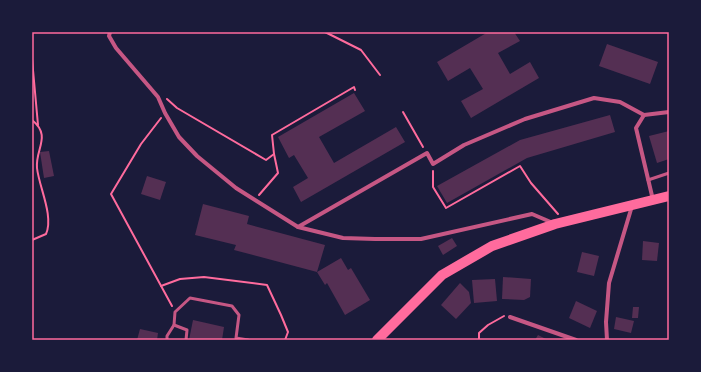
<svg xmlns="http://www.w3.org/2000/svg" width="701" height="372" viewBox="0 0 701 372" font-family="'Open Sans',sans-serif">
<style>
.building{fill:#542f53}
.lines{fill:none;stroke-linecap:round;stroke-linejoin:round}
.path{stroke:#ff6b9d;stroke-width:2}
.service{stroke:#c65784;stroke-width:3}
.minor{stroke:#c65784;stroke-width:4}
.primary{stroke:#ff6b9d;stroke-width:10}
.neatline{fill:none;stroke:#ff6b9d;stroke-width:1.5}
</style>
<rect width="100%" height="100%" fill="#1b1b3a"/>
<g class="building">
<polygon points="488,32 514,32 520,41 498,53 510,74 530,62 539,78 471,118 461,101 483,89 470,68 448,81 437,62"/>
<polygon points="607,44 658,62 650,84 599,66"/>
<polygon points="354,93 365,111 319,137 334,163 396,127 405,142 301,202 293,187 308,178 294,155 289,158 278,137"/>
<polygon points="610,115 615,132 527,158 447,203 437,186 520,140"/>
<polygon points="669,131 669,159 657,163 649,136"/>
<polygon points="49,151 54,176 44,178 40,152"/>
<polygon points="147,176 166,182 160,200 141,194"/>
<polygon points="203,204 249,216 247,224 325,245 317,272 234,250 236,245 195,235"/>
<polygon points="452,238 457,246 443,255 438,246"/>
<polygon points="643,241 659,243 657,261 642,260"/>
<polygon points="582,252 599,256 594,276 577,272"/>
<polygon points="341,258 348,270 351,268 370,300 345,315 327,283 325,285 317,272"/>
<polygon points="503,277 531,279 530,297 524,300 502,299"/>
<polygon points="495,279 497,301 474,303 472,280"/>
<polygon points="460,283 469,292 471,303 456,319 441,305"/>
<polygon points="576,301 597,311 590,328 569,318"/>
<polygon points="633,307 639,307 638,318 632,318"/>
<polygon points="616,317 634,321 631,333 614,329"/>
<polygon points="193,320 224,327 222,340 189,340"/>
<polygon points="140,329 158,333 157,340 137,340"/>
<polygon points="538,335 548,340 535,340"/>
</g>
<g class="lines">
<g class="path">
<polyline points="325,32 361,50 380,75"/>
<polyline points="32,59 38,125"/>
<polyline points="167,99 177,108 266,160 274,154 272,135 354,87 355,90"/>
<polyline points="403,112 423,147"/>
<polyline points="161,118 141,144 111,194 172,306"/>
<path d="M32 120C52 136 35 149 37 168 39 187 54 216 46 234L32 240"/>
<polyline points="433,171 433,187 446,208 520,166 531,183 558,214"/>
<polyline points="259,195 278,173 274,154"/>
<polyline points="161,286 180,279 204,277 267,285 281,315 288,332 285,340"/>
<polyline points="479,340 479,333 488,325 504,316"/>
</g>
<g class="service">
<polyline points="648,180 669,173"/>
<polyline points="174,325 187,330 186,340"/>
<polyline points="167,340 167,336 174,325 175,312 190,298 232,306 239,315 236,338 248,340"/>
</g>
<g class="minor">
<polyline points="110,32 109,36 116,48 158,97 165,113 179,137 197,156 236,188 298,227 343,238 375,239 421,239 532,214 553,223"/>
<polyline points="653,200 636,128 644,115 669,112"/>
<polyline points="298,227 427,153 433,164 464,145 525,119 594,98 620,102 644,115"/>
<polyline points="510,317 576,340"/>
<polyline points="607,340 606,322 609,283 632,206"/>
</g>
<polyline class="primary" points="377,340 442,275 492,246 555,224 669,196"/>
</g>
<rect width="701" height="372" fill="none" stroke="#1b1b3a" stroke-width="66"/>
<rect x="33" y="33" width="635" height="306" class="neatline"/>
</svg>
